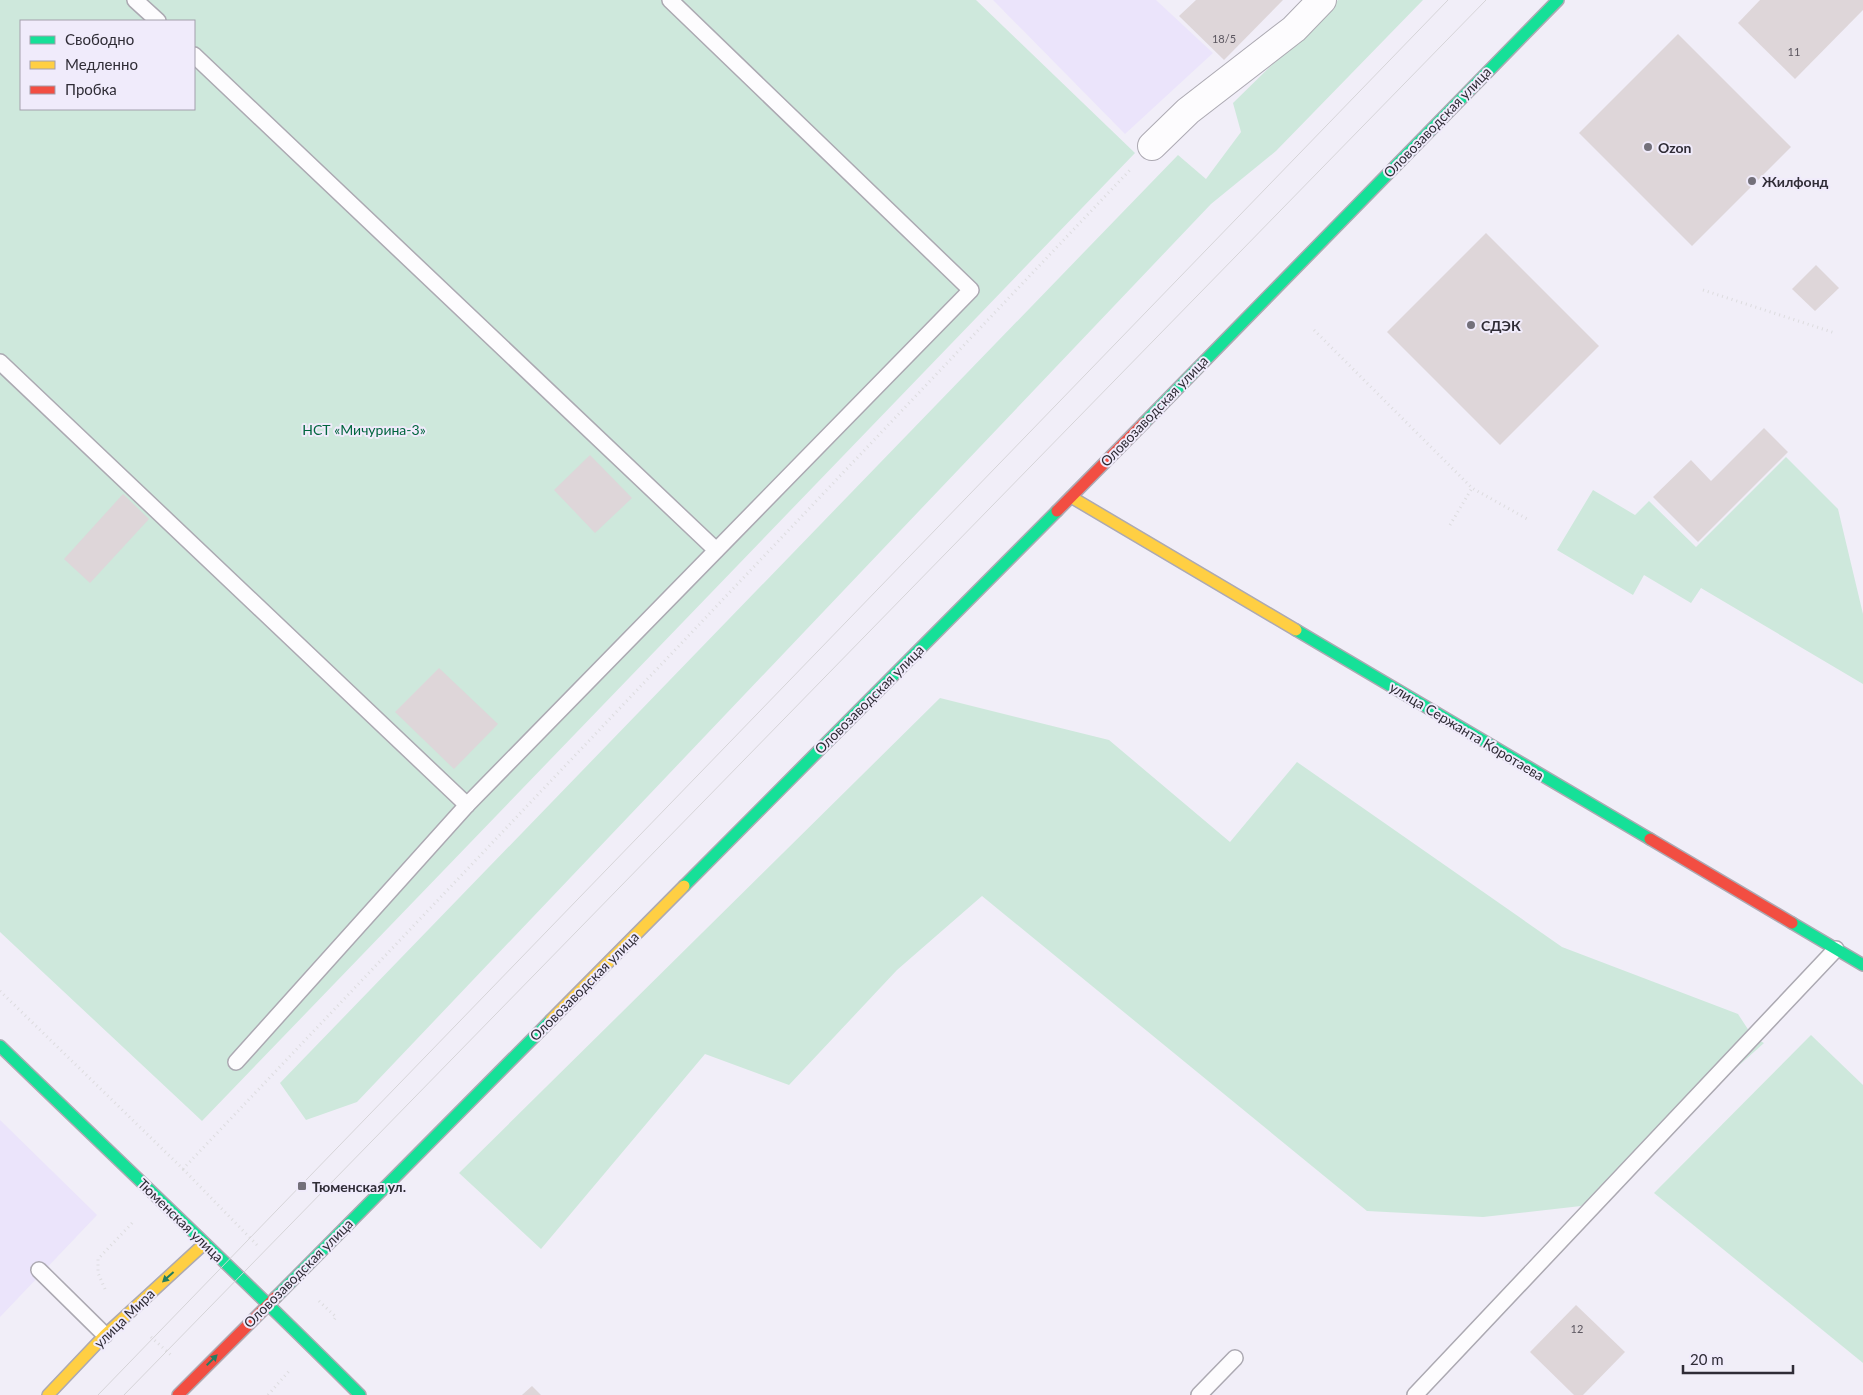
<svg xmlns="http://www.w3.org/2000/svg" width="1863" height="1395" viewBox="0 0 1863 1395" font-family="Lato,sans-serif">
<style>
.built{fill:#ebe4fb}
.green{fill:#cee8dc;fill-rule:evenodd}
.building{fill:#ded6d9}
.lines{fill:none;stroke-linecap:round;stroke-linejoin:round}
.lane-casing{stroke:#aca9b2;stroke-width:18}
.street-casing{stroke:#aca9b2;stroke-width:30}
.fast-casing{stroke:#aca9b2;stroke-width:14}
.slow-casing{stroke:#aca9b2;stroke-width:14}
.jam-casing{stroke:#aca9b2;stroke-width:14}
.path{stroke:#dddcdf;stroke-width:3;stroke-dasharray:1 4;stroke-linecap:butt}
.lane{stroke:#fdfcfe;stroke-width:15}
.street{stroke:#fdfcfe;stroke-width:28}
.fast{stroke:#16e098;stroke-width:11}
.slow{stroke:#ffcf43;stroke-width:11}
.jam{stroke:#f24e42;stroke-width:11}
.tram{stroke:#d6d4d8;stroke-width:1}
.oneway{fill:#247d62}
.poi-dot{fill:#73707a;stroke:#f0ebfb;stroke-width:2}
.labels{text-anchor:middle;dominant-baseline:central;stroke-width:4;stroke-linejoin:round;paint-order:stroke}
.number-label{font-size:11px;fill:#5b565f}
.street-label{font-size:14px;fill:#2f2c36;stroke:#f0ebfb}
.poi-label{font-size:14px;font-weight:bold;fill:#2f2c36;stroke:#f0ebfb;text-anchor:start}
.park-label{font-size:14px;fill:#00653e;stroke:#f0ebfb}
</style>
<rect width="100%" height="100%" fill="#f1eef8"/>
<g class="built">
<polygon points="993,0 1156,0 1213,53 1125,134"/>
<polygon points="0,1120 97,1215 0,1317"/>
</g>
<g class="green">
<path d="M0 0H976L1135 153 202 1121 0 932ZM21 21H194V109H21Z"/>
<polygon points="1338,0 1423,0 1276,151 1211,204 357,1102 306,1120 280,1083 1178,155 1206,179 1241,132 1233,103"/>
<polygon points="1786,457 1838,509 1863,614 1863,684 1701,588 1691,603 1644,575 1633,595 1557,550 1593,490 1635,515 1649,501 1696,547"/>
<polygon points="940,698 1109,740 1230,842 1297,762 1562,947 1738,1014 1753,1037 1764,1043 1581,1206 1483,1217 1367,1211 982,896 897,970 789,1085 705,1054 541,1249 459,1173"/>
<polygon points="1811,1035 1863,1085 1863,1363 1654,1193"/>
</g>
<g class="building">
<polygon points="1196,0 1283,0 1224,60 1179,16"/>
<polygon points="1760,0 1863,0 1863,10 1795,79 1738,23"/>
<polygon points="1678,34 1791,147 1692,246 1579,133"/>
<polygon points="1486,233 1599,346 1500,445 1387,332"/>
<polygon points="1816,265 1839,288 1815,311 1792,289"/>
<polygon points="1764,428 1788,452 1698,542 1653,497 1691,460 1711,481"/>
<polygon points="590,455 632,498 595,533 554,490"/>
<polygon points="123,494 149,519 90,583 64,559"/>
<polygon points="439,668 498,724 454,769 395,712"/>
<polygon points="1576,1305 1625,1352 1583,1395 1574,1395 1530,1352"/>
<polygon points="532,1386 541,1395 522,1395"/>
</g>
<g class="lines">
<g class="lane-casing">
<g id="lane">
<polyline points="135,0 158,21"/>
<polyline points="194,55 716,550"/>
<polyline points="0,362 467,805"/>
<polyline points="236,1062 467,805 971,290 670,0"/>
<polyline points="39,1270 105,1335"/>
<polyline points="1199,1395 1235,1358"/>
<polyline points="1415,1395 1836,949"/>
</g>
</g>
<g class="street-casing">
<polyline id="street" points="1152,146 1188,111 1294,29 1322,0"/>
</g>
<g class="fast-casing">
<g id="fast">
<polyline points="1144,423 1558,0"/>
<polyline points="1296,630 1650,839"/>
<polyline points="684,886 1057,511"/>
<polyline points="1792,923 1863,965"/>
<path d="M0 1046C120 1162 242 1277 360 1395"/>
<polyline points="276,1297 551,1020"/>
</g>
</g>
<g class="slow-casing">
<g id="slow">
<polyline points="1071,497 1296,630"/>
<polyline points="551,1020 684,886"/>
<polyline points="48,1395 105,1335 204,1244"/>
</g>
</g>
<g class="jam-casing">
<g id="jam">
<polyline points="1057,511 1144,423"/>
<polyline points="1650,839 1792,923"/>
<polyline points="178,1395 276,1297"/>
</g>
</g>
<g class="path">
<polyline points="1703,290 1835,333"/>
<polyline points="1314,330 1472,488 1529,520"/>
<polyline points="1450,525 1472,488"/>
<polyline points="0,991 183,1169 1130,170"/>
<polyline points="183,1169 257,1245"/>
<polyline points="105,1289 98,1273 98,1259 134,1221"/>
<polyline points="319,1301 336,1317 333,1321"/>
<polyline points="151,1337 172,1356"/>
<polyline points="268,1395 289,1371"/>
</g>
<use href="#lane" class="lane"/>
<use href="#street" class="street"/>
<use href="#fast" class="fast"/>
<use href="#slow" class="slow"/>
<use href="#jam" class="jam"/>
<g class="tram">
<polyline points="98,1395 1448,0"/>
<polyline points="124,1395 1486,0"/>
</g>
</g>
<defs><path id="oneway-solid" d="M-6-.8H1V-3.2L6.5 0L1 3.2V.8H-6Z" transform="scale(1.25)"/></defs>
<g class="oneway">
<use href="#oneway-solid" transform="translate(168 1277) rotate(138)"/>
<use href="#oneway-solid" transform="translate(212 1360) rotate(-45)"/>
</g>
<g class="poi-dot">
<circle cx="1648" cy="147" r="5"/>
<circle cx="1752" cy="181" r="5"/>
<circle cx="1471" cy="325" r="5"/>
<rect x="297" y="1181" width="10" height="10" rx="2.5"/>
</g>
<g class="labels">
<g class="number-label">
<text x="1224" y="38">18/5</text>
<text x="1794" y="51">11</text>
<text x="1577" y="1328">12</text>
</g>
<g class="street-label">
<text transform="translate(1437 122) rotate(-46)">Оловозаводская улица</text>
<text transform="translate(1154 411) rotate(-46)">Оловозаводская улица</text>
<text transform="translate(869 699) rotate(-45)">Оловозаводская улица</text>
<text transform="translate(1467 731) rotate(31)">улица Сержанта Коротаева</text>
<text transform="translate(584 986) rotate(-45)">Оловозаводская улица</text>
<text transform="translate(181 1220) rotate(44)">Тюменская улица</text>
<text transform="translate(298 1273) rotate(-45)">Оловозаводская улица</text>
<text transform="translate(124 1318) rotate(-44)">улица Мира</text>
</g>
<g class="poi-label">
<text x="1658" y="147">Ozon</text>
<text x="1762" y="181">Жилфонд</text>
<text x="1481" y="325">СДЭК</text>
<text x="312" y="1186">Тюменская ул.</text>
</g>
<g class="park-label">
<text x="364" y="429">НСТ «Мичурина-3»</text>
</g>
</g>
<rect x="20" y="20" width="175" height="90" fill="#f0ebfb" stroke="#a39fac"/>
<rect x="30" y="36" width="25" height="8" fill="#16e098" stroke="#a39fac"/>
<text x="65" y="45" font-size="15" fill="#2f2c36">Свободно</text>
<rect x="30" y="61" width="25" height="8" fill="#ffcf43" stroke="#a39fac"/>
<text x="65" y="70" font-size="15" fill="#2f2c36">Медленно</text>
<rect x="30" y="86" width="25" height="8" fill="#f24e42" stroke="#a39fac"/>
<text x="65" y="95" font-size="15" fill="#2f2c36">Пробка</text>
<path d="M1683 1365v8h110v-8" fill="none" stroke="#2f2c36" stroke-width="2.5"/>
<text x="1690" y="1365" font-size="15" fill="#2f2c36" stroke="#f0ebfb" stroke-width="4" paint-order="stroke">20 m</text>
</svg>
